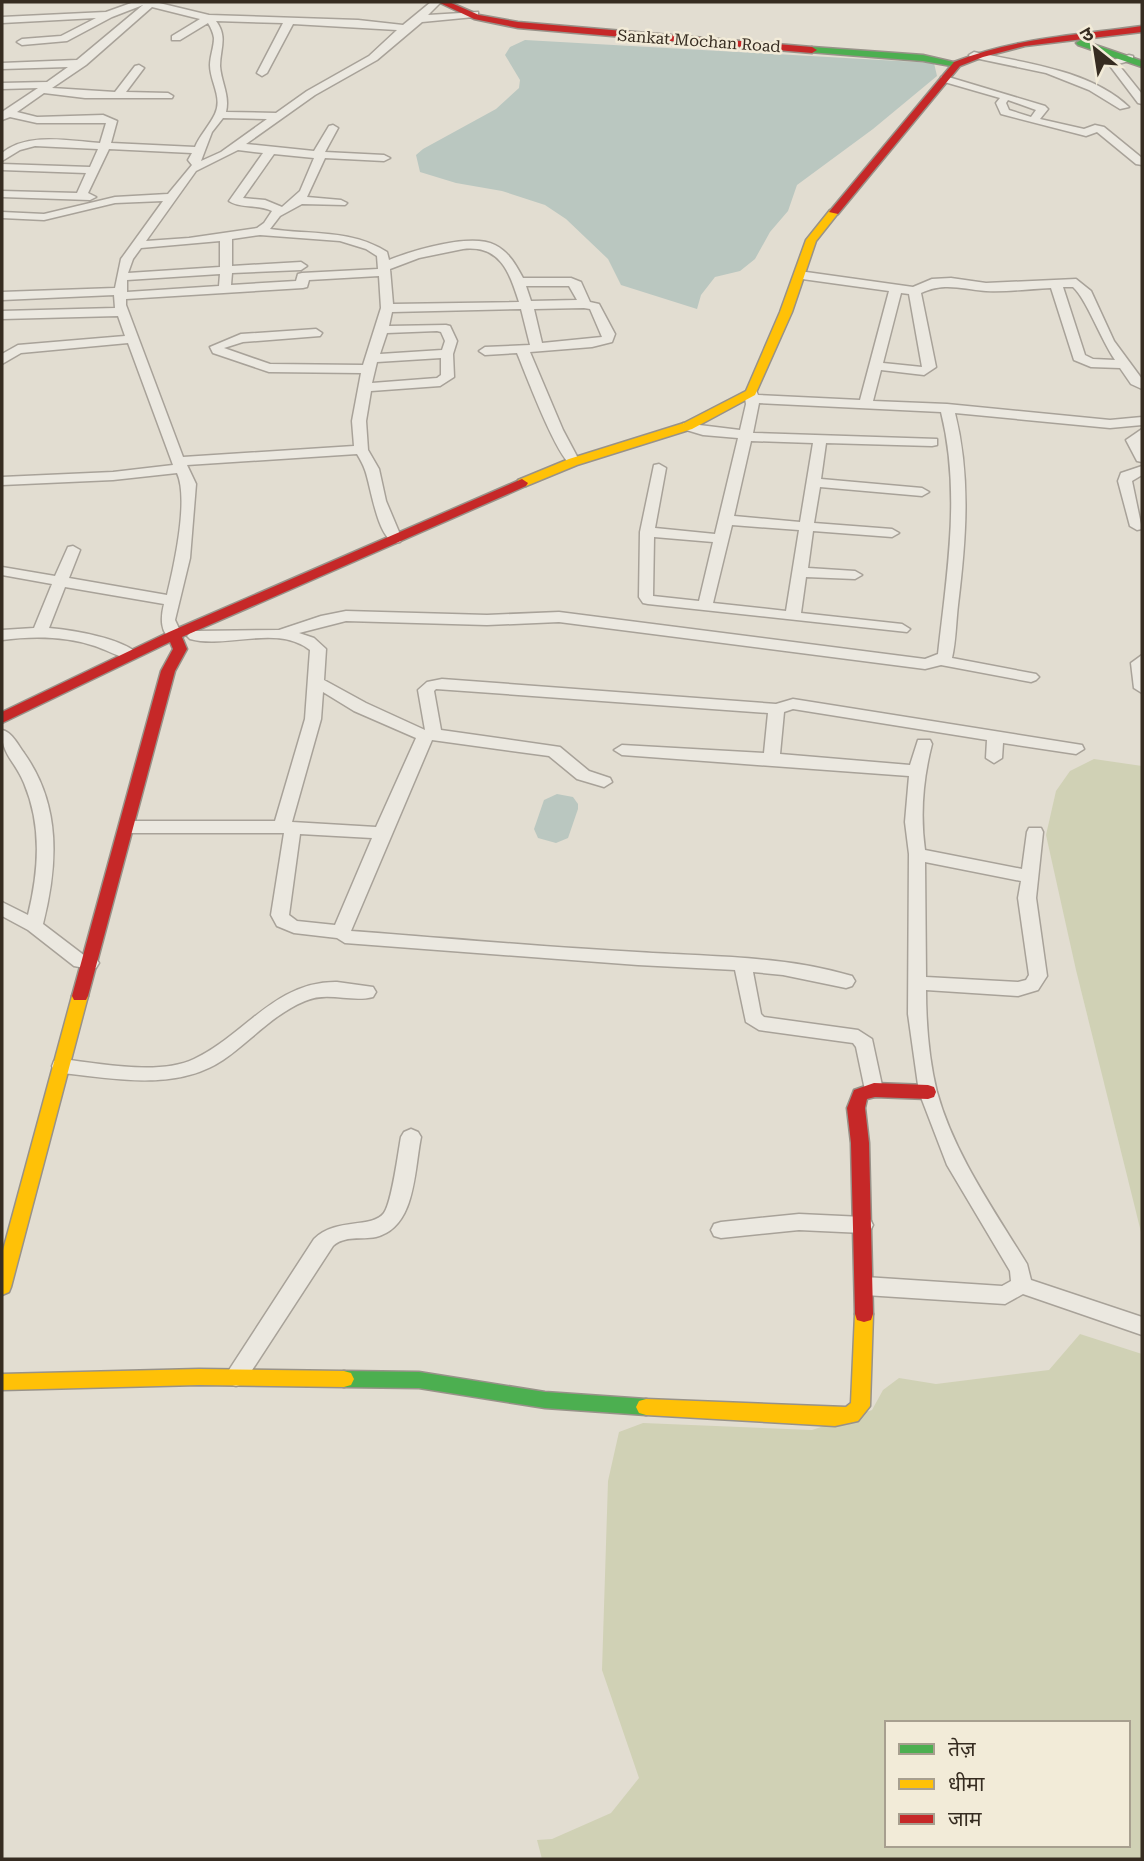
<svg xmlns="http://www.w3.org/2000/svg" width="1144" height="1861" viewBox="0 0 1144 1861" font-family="'Roboto Serif','Noto Sans Devanagari',serif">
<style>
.green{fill:#d0d1b5;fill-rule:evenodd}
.water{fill:#bac7c0}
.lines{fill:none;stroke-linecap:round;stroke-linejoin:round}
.street-casing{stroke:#a8a299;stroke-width:3}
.fast-casing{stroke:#989289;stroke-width:3}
.slow-casing{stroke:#989289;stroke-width:3}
.jam-casing{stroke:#989289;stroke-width:3}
.street{fill:#ebe8e0;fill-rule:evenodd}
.fast{fill:#4caf50;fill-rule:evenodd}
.slow{fill:#ffc107;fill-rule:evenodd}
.jam{fill:#c62828;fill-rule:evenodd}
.labels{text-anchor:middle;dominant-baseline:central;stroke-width:5;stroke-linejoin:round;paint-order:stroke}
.far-street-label{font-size:16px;fill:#362c21;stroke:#f2ebd8}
</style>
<rect width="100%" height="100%" fill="#e2ddd1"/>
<g class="green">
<polygon points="1094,759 1142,766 1142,1236 1076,970 1046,835 1056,791 1070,771"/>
<path d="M1080 1334 1142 1354V1859H542L537 1840 552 1839 611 1813 639 1778 602 1670 608 1481 619 1432 643 1423 812 1430 872 1410 883 1390 899 1378 936 1384 1049 1370ZM887 1723H1128V1845H887Z"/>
</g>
<g class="water">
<polygon points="525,40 934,63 937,76 873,129 797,185 788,211 770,232 755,259 740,271 715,277 701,295 697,309 621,285 608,259 566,219 545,205 502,191 456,183 420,172 416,155 423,149 496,109 519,88 520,80 505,55 510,47"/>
<polygon points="557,794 573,797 578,804 578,809 568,838 556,843 538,838 534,829 544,800"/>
</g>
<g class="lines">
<g class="street-casing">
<g id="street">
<path d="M134 2H155L209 15 358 20 403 25 431 2H441L428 15 478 12V16L474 17 422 22 377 60 315 95 246 144 314 151 329 126 333 125 338 128 325 152 384 155 390 158 384 161 325 158 307 197 341 200 347 203 345 205 302 204 280 216 270 229C311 235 351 229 387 252L389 260C414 250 471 233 495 245 509 252 516 265 523 278H571L581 282 590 302 599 304 615 334 612 342 592 347 530 352 563 430 580 462 573 466C558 461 525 372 517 353L485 355 479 351 485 347 530 345 521 309 392 312 389 326 446 325 450 326 457 341 453 354 454 377 440 386 371 391 366 421 368 450 379 469 386 501 402 539 400 542 395 543C377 537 371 486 365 470 363 464 360 459 357 454L187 465 196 484 190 558 175 620 182 635 179 638 174 640C159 635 161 616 164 604L65 587 49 628C72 630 123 638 139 655L131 660C119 657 107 650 95 646 64 636 33 636 2 640V630L34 628 52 584 2 575V567L55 576 68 547 73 546 80 550 69 578 167 595C174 566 189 499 177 473L113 480 2 485V477L113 472 173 465 128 343 21 353 2 364V354L18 345 125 336 118 316 2 319V311L115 308 114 295 2 300V292L115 288 121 259 163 201 115 203 44 220 2 218V212L44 214 115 197 168 194 192 165 188 160 192 153 109 149 88 193 96 197 90 200 2 197V191L77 193 86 173 2 170V164L90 167 98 149 35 146 20 150 2 161V153C28 132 69 141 100 143L106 123H37L10 117 2 120V112L38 88 2 89V83L47 82 68 67 2 69V63L77 60 143 5 112 17 67 41 22 45 17 42 22 39 61 36 96 18 2 23V17L106 12ZM152 7 200 19 172 36V40H180L208 23C211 28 213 32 214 38 214 47 210 56 210 65 210 82 223 97 215 114 210 125 200 135 195 147L111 143 117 121 103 115 37 117 17 112 44 93 85 98H172L173 96 168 93 126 92 144 68 139 65 135 66 115 92 52 88 86 65ZM216 21 283 23 257 73 262 76 267 73 293 24 397 30 369 56 307 91 276 113 226 112C230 95 221 82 220 66 220 49 228 37 216 21ZM223 118 267 119 221 152 201 161 212 132ZM238 150 263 153 229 201C241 209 258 204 272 211L264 223 257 228 189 238 146 241 196 171ZM274 154 314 158 300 191 282 207 265 200 243 198ZM260 235 340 241 366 249 377 256 378 269 302 273 298 274 296 281 231 285 232 273 301 270 307 266 301 262 232 266V239ZM220 241V267L128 273 133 259 141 248ZM463 249C500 245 509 271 519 302L393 304 390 269 419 258ZM220 274 219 286 127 292V280ZM379 276 381 308 363 365 270 364 224 348 243 342 320 336 322 333 316 329 241 334 210 347 213 353 269 372 361 373 352 421 354 446 183 457 126 305V299L303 288 307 287 309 280ZM526 286H569L577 300 531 301ZM584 308 590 309 602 337 542 343 534 309ZM437 331 441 332 445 341 442 350 380 354 387 333ZM441 358V375L437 378 372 383 377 362Z"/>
<path d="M974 52C1025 63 1090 70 1129 107L1120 109 1089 90 1046 73 970 57 969 55Z"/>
<polygon points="1129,55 1133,56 1133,60 1118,64 1142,94 1142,104 1138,103 1107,62"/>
<path d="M945 76 1045 106 1048 109 1040 119 1084 129 1095 125 1104 127 1142 158V165L1136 164 1097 132 1086 136 1001 114 996 103 1000 98 941 81V77ZM1008 100 1036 110 1031 117 1009 110 1006 103Z"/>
<path d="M799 271 913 287 932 279 951 278 986 283 1076 279 1091 291 1114 341 1142 379V389L1131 384 1120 368 1091 367 1074 360 1051 288C1030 289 1007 292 986 291 962 289 944 282 921 293L936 367 924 375 881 370 873 401 947 404 1110 420 1142 417V425L1110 428 955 413C971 477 966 540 958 605 956 622 956 641 952 658L1036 674 1039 677 1036 680 1031 682 941 665 925 669 559 622 487 625 346 621 299 633 314 638 326 649 324 680 366 703 425 730 418 690 427 682 442 679 776 704 793 699 1082 745 1084 749 1076 754 1003 743 1002 758 994 763 986 758 987 740 793 709 784 712 780 754 910 765 918 740H930L932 744C923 779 920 814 925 850L1022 869 1027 832 1029 828H1041L1043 832 1036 898 1047 976 1038 990 1018 996 926 990C926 1023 929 1060 937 1092 954 1154 994 1210 1027 1264L1031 1280 1142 1317V1335L1023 1294 1005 1304 865 1295 858 1292 855 1286 858 1280 865 1277 1002 1286 1011 1281 1010 1271 947 1165 919 1092 908 1014 909 854 905 822 909 776 622 755 614 750 622 745 764 753 768 713 436 689 434 691 441 730 560 747 589 771 610 778 612 782 604 787 577 779 549 756 432 740 351 931C446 938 541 947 637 952 709 957 782 955 852 976L855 981 852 986 846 988 783 975 753 972 761 1014 764 1017 858 1030 872 1039 883 1090 881 1095 874 1097 867 1095 865 1090 856 1047 853 1043 759 1030 746 1022 735 970 638 965 345 943 337 938 294 933 277 926 271 915 284 833H127L119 827 127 821H275L305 719 310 650C277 624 227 649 190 639L187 636 190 633 195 631 279 630 321 616 346 611 487 615 559 612 925 659 938 654C947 573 961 492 941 412L759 403 753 433 937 439V445L932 446 826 443 821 479 922 488 929 492 922 496 820 487 814 523 892 529 899 533 892 537 813 531 808 568 855 571 862 575 855 579 806 577 801 613 902 624 910 629 907 632 648 604 643 603 639 597 640 532 654 465 659 464 666 468 655 528 715 534 738 438 703 435 683 429V423L740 430 746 404 744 393 751 389 756 390 758 395 860 400 889 291 795 278V272ZM1063 287H1073C1087 300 1101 340 1115 360L1093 359 1085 355ZM901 293 909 294 922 367 883 363ZM751 441 813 443 800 522 734 516ZM732 525 799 530 786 611 713 603ZM654 537 713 542 699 601 653 596ZM323 692 354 711 416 738 376 827 292 822 321 719ZM300 834 372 838 335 925 297 921 289 915ZM925 862 1021 881 1018 898 1029 975 1026 980 1018 982 926 977Z"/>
<polygon points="1142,429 1142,462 1137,461 1126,440"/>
<polygon points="1142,466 1142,475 1132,481 1142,529 1137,530 1130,526 1118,481 1121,473"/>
<polygon points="1142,655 1142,693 1134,688 1131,663"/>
<path d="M2 730C12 732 18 745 24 753 61 805 58 864 43 924L85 956 96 958 99 963 96 968 90 969 74 966 28 930 2 916V902L28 915C39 870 42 826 24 783 15 761 1 754 2 730Z"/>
<path d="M337 982 373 987 376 992 373 997C351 1003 328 991 305 1001 273 1014 251 1041 223 1060 175 1092 114 1078 61 1073L54 1071 52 1066 54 1061 61 1059C99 1063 158 1076 194 1059 244 1036 275 981 337 982Z"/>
<path d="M411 1129 418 1132 421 1137C414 1171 416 1227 376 1237 361 1240 345 1235 333 1246L243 1384 236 1386 229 1384 225 1377 229 1370 314 1239C336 1217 372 1229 384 1213 392 1202 398 1153 401 1137L404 1132Z"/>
<polygon points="799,1214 863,1217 870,1219 873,1225 870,1231 863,1233 799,1230 721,1238 714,1236 711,1230 714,1224 721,1222"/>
</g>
</g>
<g class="fast-casing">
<g id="fast">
<polygon points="1081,40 1142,61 1142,67 1078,45 1076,43"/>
<polygon points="812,47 923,55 962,64 957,67 923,61 809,52 809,48"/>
<polygon points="344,1371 419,1372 545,1392 646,1399 653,1401 656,1407 653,1413 646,1415 545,1408 419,1388 344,1387 337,1385 334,1379 337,1373"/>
</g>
</g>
<g class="slow-casing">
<g id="slow">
<polygon points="830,210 839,212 816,241 792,312 755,395 692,429 577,465 526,486 518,486 518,480 569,459 684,423 746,391 780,312 806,240"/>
<polygon points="80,990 86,992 88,996 11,1287 9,1292 2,1295 2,1254 72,996 74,992"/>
<polygon points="864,1306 871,1308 873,1314 870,1406 858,1421 835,1426 646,1415 639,1413 636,1407 639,1401 646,1399 846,1407 851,1403 855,1314 857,1308"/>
<polygon points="199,1369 344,1371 351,1373 354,1379 351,1385 344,1387 199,1385 2,1390 2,1374"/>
</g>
</g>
<g class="jam-casing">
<g id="jam">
<polygon points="438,2 449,2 479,15 518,22 812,47 817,50 812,53 518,28 474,19"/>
<path d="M1142 26V32L1025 46 983 57 960 66 838 214 829 212 954 62C1014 38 1078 35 1142 26Z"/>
<polygon points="522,479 528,483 526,486 182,637 187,649 175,671 88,996 86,1000 74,1000 72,996 161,671 173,649 170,642 2,723 2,712 169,632"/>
<polygon points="874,1083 928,1085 934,1087 936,1092 934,1097 928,1099 875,1097 867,1099 865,1108 869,1143 873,1314 871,1320 864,1322 857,1320 855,1314 851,1143 847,1108 854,1090"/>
</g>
</g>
<use href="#street" class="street"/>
<use href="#fast" class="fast"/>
<use href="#slow" class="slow"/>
<use href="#jam" class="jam"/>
</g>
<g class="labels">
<g class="far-street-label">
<text transform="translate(699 41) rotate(4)">Sankat Mochan Road</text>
</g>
</g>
<rect width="1144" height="1861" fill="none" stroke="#362c21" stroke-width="7"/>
<rect x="885" y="1721" width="245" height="126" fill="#f2ebd8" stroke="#a79f8f" stroke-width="2"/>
<rect x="899" y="1744" width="35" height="10" fill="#4caf50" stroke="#a79f8f" stroke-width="2"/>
<text x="948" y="1756" font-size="21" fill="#362c21">तेज़</text>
<rect x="899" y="1779" width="35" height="10" fill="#ffc107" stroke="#a79f8f" stroke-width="2"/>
<text x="948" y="1791" font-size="21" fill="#362c21">धीमा</text>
<rect x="899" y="1814" width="35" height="10" fill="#c62828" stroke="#a79f8f" stroke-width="2"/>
<text x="948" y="1826" font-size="21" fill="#362c21">जाम</text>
<g transform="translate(1095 49) rotate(330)" stroke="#f2ebd8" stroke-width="5" paint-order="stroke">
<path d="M0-5L12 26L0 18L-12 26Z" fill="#362c21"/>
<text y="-10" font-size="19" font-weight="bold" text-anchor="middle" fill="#362c21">उ</text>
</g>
</svg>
